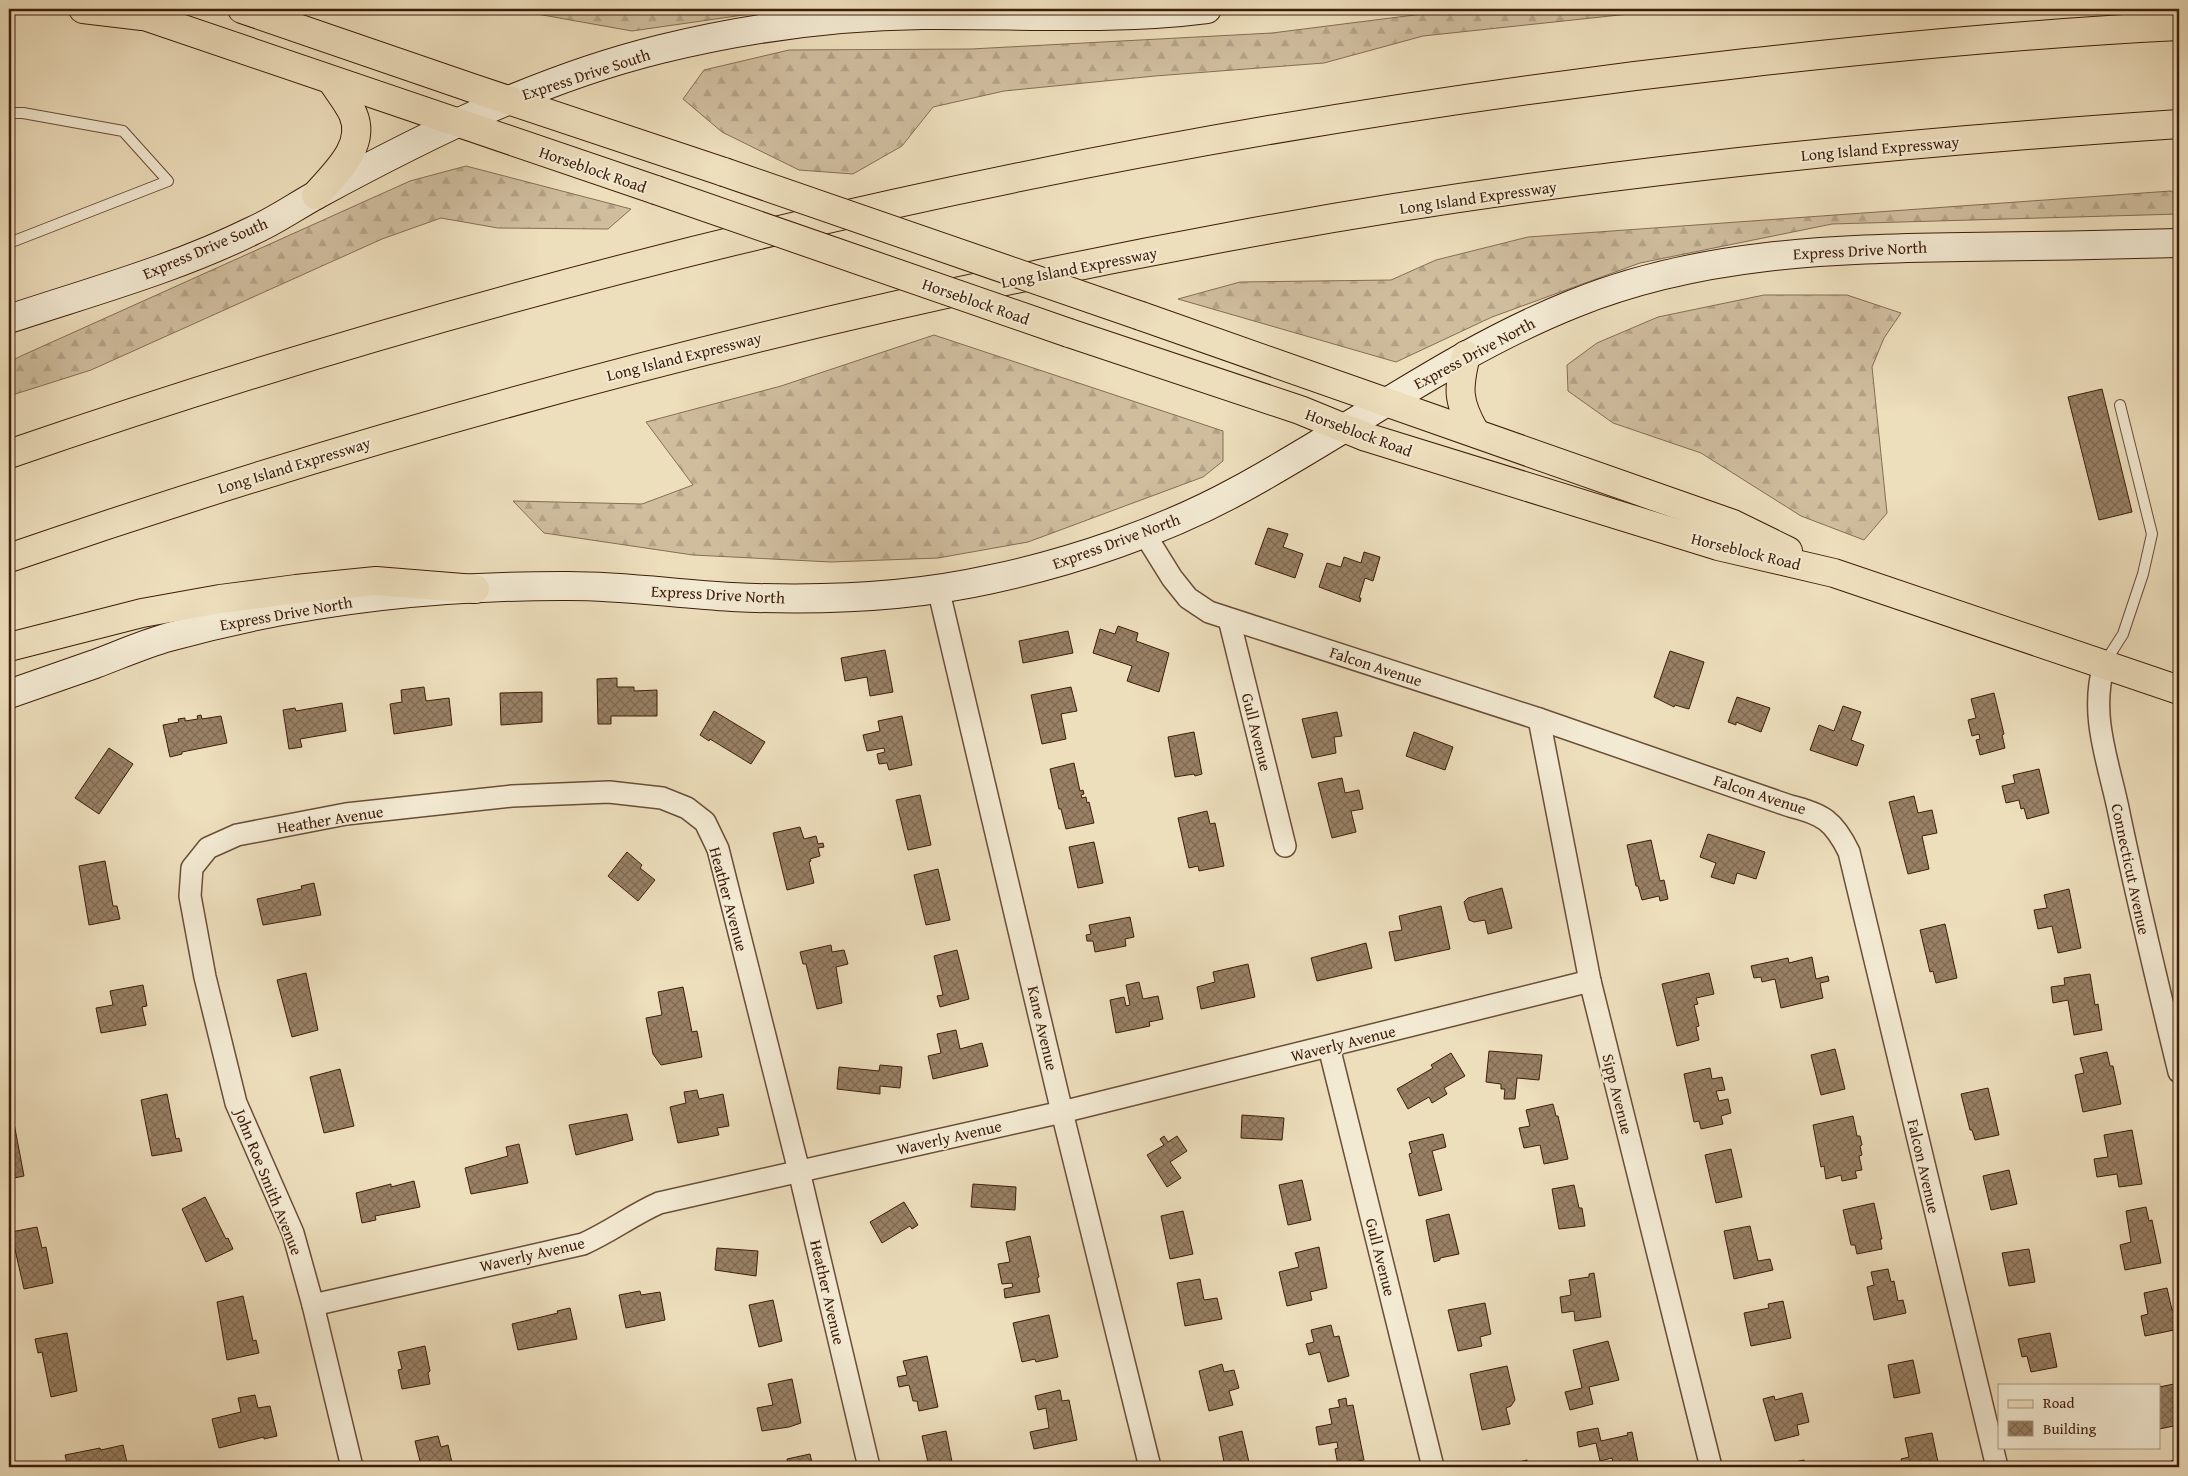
<svg xmlns="http://www.w3.org/2000/svg" width="2188" height="1476" viewBox="0 0 2188 1476" font-family="'Gentium Book Plus',serif">
<style>
.forest{fill:url(#forest-firs);stroke:#866d54}
.building{fill:url(#building-cross-hatch);stroke:#3e1d09}
.lines{fill:none;stroke-linecap:round;stroke-linejoin:round}
.lane-casing{stroke:#6a4d36;stroke-width:12}
.street-casing{stroke:#6a4d36;stroke-width:24}
.secondary-casing{stroke:#3e1d09;stroke-width:30}
.primary-casing{stroke:#3e1d09;stroke-width:30}
.highway-casing{stroke:#3e1d09;stroke-width:30}
.lane{stroke:#f3ead3;stroke-width:10}
.street{stroke:#f3ead3;stroke-width:21}
.secondary{stroke:#f3ead3;stroke-width:28}
.primary{stroke:#eddebc;stroke-width:28}
.highway{stroke:#eddebc;stroke-width:28}
.primary-bridge-casing{stroke:#3e1d09;stroke-width:30;stroke-linecap:butt}
.primary-bridge{stroke:#eddebc;stroke-width:28}
.labels{text-anchor:middle;dominant-baseline:central;stroke-width:4;stroke-linejoin:round;paint-order:stroke}
.street-label{font-size:16px;fill:#3e1d09;stroke:#f3ead3}
</style>
<defs>
<pattern id="forest-firs" width="22" height="20" patternUnits="userSpaceOnUse" patternTransform="scale(1.25)"><rect width="22" height="20" fill="#cfbd9e"/><path d="M5 1l3.5 6h-7zM16 11l3.5 6h-7z" fill="#b3a287"/></pattern>
<pattern id="building-cross-hatch" width="8" height="8" patternUnits="userSpaceOnUse" patternTransform="scale(1.25)"><rect width="8" height="8" fill="#998166"/><path d="M0 0l8 8M0 8l8-8" fill="none" stroke="#7e6952"/></pattern>
</defs>
<rect width="100%" height="100%" fill="#eddebc"/>
<filter id="stains"><feTurbulence type="fractalNoise" baseFrequency=".004" numOctaves="4"/><feColorMatrix values="0 0 0 0 .2 0 0 0 0 .09 0 0 0 0 .02 0 0 0 .5 -.17"/></filter>
<radialGradient id="worn" r=".72"><stop offset=".6" stop-color="#630" stop-opacity="0"/><stop offset="1" stop-color="#630" stop-opacity=".3"/></radialGradient>
<g class="forest">
<polygon points="509,9 785,9 632,31"/>
<polygon points="1462,9 1634,9 1629,14 1423,36 1324,63 1155,76 1004,91 933,107 902,146 853,174 799,170 722,132 683,99 704,70 789,50 971,49 1272,33"/>
<polygon points="466,166 631,209 608,229 498,228 441,218 382,239 91,370 9,396 9,362 21,356 410,181"/>
<polygon points="2171,191 2179,196 2179,214 1832,224 1640,263 1492,317 1396,362 1178,299 1240,282 1391,280 1436,260 1528,237"/>
<polygon points="1764,295 1847,295 1901,313 1884,338 1872,367 1887,513 1864,540 1801,516 1701,453 1613,423 1568,391 1567,365 1597,343 1658,317"/>
<polygon points="934,335 1223,431 1223,461 1203,477 1028,542 938,558 831,562 693,555 544,533 513,501 642,504 693,485 646,422 781,386"/>
</g>
<g class="building">
<polygon points="2102,389 2132,512 2099,520 2068,397"/>
<polygon points="1268,528 1288,534 1283,547 1303,554 1295,578 1255,564"/>
<polygon points="1364,552 1380,557 1373,581 1365,578 1359,598 1361,598 1360,602 1319,587 1327,563 1341,567 1344,557 1361,563"/>
<polygon points="1118,626 1138,633 1136,641 1169,653 1159,692 1127,681 1132,666 1093,653 1100,629 1115,634"/>
<polygon points="1068,631 1073,653 1023,663 1019,641"/>
<polygon points="885,650 893,692 870,696 867,677 845,681 841,658"/>
<polygon points="1670,651 1704,662 1689,709 1675,705 1674,707 1654,697"/>
<polygon points="617,678 617,687 634,687 634,691 657,690 657,716 611,716 611,724 598,724 597,679"/>
<polygon points="424,687 426,701 449,698 452,725 394,734 390,704 402,702 401,690"/>
<polygon points="1071,687 1077,711 1061,714 1066,739 1042,744 1031,695"/>
<polygon points="542,692 542,722 501,725 500,693"/>
<polygon points="1994,693 2004,734 2002,735 2005,748 1980,755 1976,740 1980,739 1979,734 1972,736 1968,720 1976,718 1971,699"/>
<polygon points="1737,697 1770,708 1761,732 1736,722 1736,725 1728,722"/>
<polygon points="342,703 346,731 300,739 302,747 289,749 283,710 295,708 296,711"/>
<polygon points="1843,706 1861,712 1851,740 1864,745 1857,766 1810,750 1819,725 1834,731"/>
<polygon points="714,711 765,742 751,764 710,739 709,741 700,735"/>
<polygon points="1337,712 1342,736 1334,737 1336,753 1312,758 1302,719"/>
<polygon points="201,715 202,719 221,716 227,743 182,752 182,754 170,757 163,725 179,722 178,719 185,718 185,721 198,719 197,716"/>
<polygon points="902,716 912,765 889,770 887,763 879,764 877,754 885,752 884,748 867,751 863,735 880,731 878,721"/>
<polygon points="1194,732 1202,774 1195,776 1194,774 1175,777 1168,737"/>
<polygon points="1414,732 1453,747 1445,770 1406,756"/>
<polygon points="109,748 133,764 99,814 75,798"/>
<polygon points="1074,763 1080,791 1083,790 1084,794 1081,795 1082,798 1086,797 1087,803 1089,802 1094,823 1066,829 1061,809 1059,809 1050,769"/>
<polygon points="2039,769 2049,813 2027,819 2024,808 2021,809 2019,800 2006,803 2002,786 2015,783 2013,775"/>
<polygon points="1342,778 1345,793 1359,790 1363,809 1351,811 1356,832 1332,838 1318,783"/>
<polygon points="920,795 931,845 908,850 896,800"/>
<polygon points="1914,796 1918,813 1932,810 1937,833 1922,836 1929,869 1908,874 1889,802"/>
<polygon points="1207,811 1210,824 1215,823 1224,866 1199,871 1198,866 1189,868 1178,818"/>
<polygon points="800,827 804,839 816,836 818,844 823,843 824,847 818,848 820,856 810,859 811,861 809,862 814,883 787,890 773,833"/>
<polygon points="1708,834 1765,852 1756,879 1737,873 1734,884 1711,877 1716,863 1700,857"/>
<polygon points="1651,840 1660,881 1664,880 1668,899 1660,901 1659,896 1642,900 1638,886 1636,886 1627,845"/>
<polygon points="1094,842 1103,883 1078,888 1069,847"/>
<polygon points="627,852 642,865 640,868 655,880 638,901 608,876"/>
<polygon points="105,861 113,906 117,906 120,919 89,925 79,866"/>
<polygon points="938,869 950,920 926,925 914,875"/>
<polygon points="314,883 321,915 263,925 257,899 302,889 301,886"/>
<polygon points="1502,888 1512,928 1488,934 1485,920 1474,922 1469,920 1464,902 1468,898"/>
<polygon points="2069,889 2081,948 2058,953 2052,926 2038,929 2034,910 2047,908 2044,895"/>
<polygon points="1441,906 1450,949 1395,961 1389,932 1402,930 1399,916"/>
<polygon points="1130,917 1134,937 1125,939 1126,946 1095,952 1093,941 1087,941 1086,935 1091,934 1089,925"/>
<polygon points="1945,924 1957,978 1936,983 1933,971 1930,972 1920,930"/>
<polygon points="1366,943 1372,968 1317,981 1311,958"/>
<polygon points="831,945 832,952 844,950 848,964 836,967 842,1003 817,1009 806,964 803,964 800,952"/>
<polygon points="957,950 969,999 940,1007 937,996 943,995 934,956"/>
<polygon points="1812,957 1816,979 1828,976 1829,981 1820,983 1823,998 1781,1008 1775,979 1762,982 1761,977 1754,978 1751,966 1788,958 1789,963"/>
<polygon points="1248,964 1255,997 1201,1009 1197,987 1215,982 1213,972"/>
<polygon points="306,973 318,1030 292,1037 277,980"/>
<polygon points="1709,973 1714,994 1696,998 1698,1004 1694,1005 1699,1026 1696,1027 1699,1040 1677,1046 1662,984"/>
<polygon points="2090,974 2095,1005 2098,1004 2102,1030 2074,1035 2068,1000 2053,1003 2051,987 2065,985 2064,978"/>
<polygon points="1139,982 1143,999 1158,996 1163,1019 1149,1022 1150,1026 1116,1033 1110,1000 1124,997 1126,1006 1130,1005 1126,985"/>
<polygon points="143,985 147,1006 142,1007 146,1025 101,1033 96,1008 113,1005 110,991"/>
<polygon points="683,987 692,1032 697,1031 702,1057 661,1065 653,1054 646,1018 662,1015 658,992"/>
<polygon points="956,1030 960,1049 982,1043 988,1066 933,1079 928,1056 941,1053 937,1034"/>
<polygon points="1835,1049 1845,1089 1821,1095 1811,1055"/>
<polygon points="1489,1051 1542,1055 1539,1080 1517,1078 1515,1099 1504,1099 1505,1089 1501,1089 1501,1084 1486,1082"/>
<polygon points="2107,1052 2110,1066 2113,1066 2121,1104 2083,1112 2075,1075 2084,1073 2080,1058"/>
<polygon points="1451,1053 1465,1076 1444,1088 1447,1094 1432,1103 1429,1097 1408,1109 1397,1089 1433,1068 1431,1065"/>
<polygon points="880,1065 902,1067 900,1088 880,1086 880,1094 837,1089 839,1067 879,1071"/>
<polygon points="1710,1068 1712,1079 1722,1077 1725,1090 1716,1091 1719,1101 1728,1099 1731,1113 1721,1116 1723,1124 1701,1129 1699,1121 1694,1122 1684,1074"/>
<polygon points="340,1069 354,1126 324,1133 310,1077"/>
<polygon points="1988,1088 1999,1135 1975,1140 1972,1130 1970,1130 1961,1094"/>
<polygon points="697,1090 699,1099 723,1094 729,1126 717,1128 719,1135 678,1143 670,1107 686,1103 684,1092"/>
<polygon points="167,1094 176,1139 179,1138 182,1151 152,1156 141,1100"/>
<polygon points="1553,1104 1556,1116 1558,1116 1568,1159 1544,1164 1540,1145 1524,1148 1519,1128 1530,1126 1526,1110"/>
<polygon points="627,1114 633,1140 576,1155 569,1125"/>
<polygon points="1242,1115 1284,1118 1282,1140 1241,1138"/>
<polygon points="1853,1116 1857,1136 1860,1136 1862,1145 1860,1146 1862,1155 1859,1156 1862,1170 1855,1171 1857,1178 1842,1181 1841,1175 1826,1179 1824,1166 1821,1167 1813,1125"/>
<polygon points="13,1118 24,1176 9,1179 9,1119"/>
<polygon points="2132,1130 2142,1184 2119,1187 2117,1174 2097,1177 2094,1159 2108,1157 2104,1135"/>
<polygon points="1443,1134 1446,1147 1432,1151 1442,1190 1419,1196 1409,1154 1412,1153 1409,1142"/>
<polygon points="1164,1136 1168,1142 1177,1136 1187,1151 1170,1162 1181,1178 1167,1187 1147,1155 1164,1145 1160,1139"/>
<polygon points="519,1144 528,1183 471,1194 465,1168 508,1156 506,1147"/>
<polygon points="1731,1149 1742,1197 1716,1203 1705,1155"/>
<polygon points="2009,1170 2017,1204 1991,1210 1983,1176"/>
<polygon points="1302,1180 1311,1220 1288,1225 1279,1185"/>
<polygon points="414,1181 420,1207 375,1216 376,1220 362,1223 356,1193 391,1184 391,1187"/>
<polygon points="973,1184 1016,1187 1015,1210 971,1207"/>
<polygon points="1574,1185 1579,1208 1582,1208 1585,1226 1559,1229 1552,1189"/>
<polygon points="205,1197 226,1239 228,1238 233,1249 206,1262 182,1209"/>
<polygon points="904,1202 918,1225 912,1229 910,1226 882,1243 870,1222"/>
<polygon points="1874,1203 1882,1239 1880,1239 1882,1249 1857,1254 1855,1245 1851,1245 1843,1210"/>
<polygon points="2146,1207 2149,1221 2152,1220 2161,1263 2125,1270 2120,1245 2131,1242 2126,1211"/>
<polygon points="1183,1211 1193,1254 1170,1259 1161,1216"/>
<polygon points="1449,1214 1459,1254 1440,1258 1440,1260 1434,1262 1426,1220"/>
<polygon points="1750,1226 1758,1261 1770,1259 1773,1270 1734,1279 1724,1231"/>
<polygon points="37,1227 42,1248 46,1247 53,1283 24,1289 11,1232"/>
<polygon points="1030,1236 1039,1277 1037,1278 1040,1292 1005,1298 1004,1289 1013,1287 1012,1283 1002,1284 998,1264 1010,1262 1006,1242"/>
<polygon points="1319,1247 1327,1288 1310,1292 1312,1300 1287,1306 1279,1272 1299,1267 1295,1253"/>
<polygon points="717,1248 758,1251 756,1276 715,1270"/>
<polygon points="2029,1249 2035,1282 2009,1286 2002,1253"/>
<polygon points="1888,1269 1891,1282 1894,1281 1898,1301 1903,1300 1906,1313 1874,1320 1867,1287 1874,1285 1871,1272"/>
<polygon points="1594,1273 1601,1317 1575,1321 1574,1311 1562,1313 1560,1297 1571,1295 1569,1280 1589,1277 1589,1274"/>
<polygon points="1200,1279 1204,1300 1217,1298 1222,1319 1185,1326 1177,1283"/>
<polygon points="2167,1288 2172,1310 2179,1308 2179,1329 2145,1336 2141,1316 2148,1314 2144,1293"/>
<polygon points="640,1291 641,1295 660,1292 665,1320 626,1328 619,1295"/>
<polygon points="243,1296 253,1341 256,1340 259,1353 227,1360 217,1302"/>
<polygon points="773,1300 782,1341 759,1347 749,1305"/>
<polygon points="1783,1301 1791,1338 1751,1346 1744,1313 1769,1308 1768,1304"/>
<polygon points="1485,1303 1491,1334 1480,1337 1482,1346 1458,1351 1448,1310"/>
<polygon points="570,1308 577,1339 518,1350 512,1324 558,1313 557,1311"/>
<polygon points="1049,1315 1058,1357 1036,1362 1035,1359 1022,1362 1013,1323"/>
<polygon points="1331,1325 1334,1337 1339,1336 1349,1376 1328,1382 1320,1352 1309,1355 1306,1344 1314,1342 1311,1330"/>
<polygon points="67,1333 77,1391 51,1397 42,1352 38,1353 35,1339"/>
<polygon points="2050,1333 2057,1367 2031,1372 2027,1356 2022,1357 2018,1339"/>
<polygon points="1608,1341 1619,1380 1589,1387 1593,1404 1570,1410 1565,1392 1582,1388 1573,1350"/>
<polygon points="425,1346 430,1371 428,1373 430,1384 402,1389 398,1370 402,1369 398,1352"/>
<polygon points="927,1356 938,1407 919,1411 917,1401 913,1401 909,1385 899,1387 897,1377 907,1375 903,1361"/>
<polygon points="1913,1360 1920,1393 1894,1398 1888,1365"/>
<polygon points="1222,1364 1224,1372 1234,1370 1239,1388 1229,1391 1233,1405 1209,1411 1199,1371"/>
<polygon points="1507,1366 1515,1400 1511,1406 1506,1408 1510,1424 1482,1430 1470,1374"/>
<polygon points="792,1379 801,1423 789,1427 762,1431 757,1408 773,1405 768,1384"/>
<polygon points="2179,1383 2179,1425 2159,1429 2159,1387"/>
<polygon points="1060,1390 1062,1401 1069,1400 1077,1440 1034,1449 1030,1432 1049,1428 1046,1408 1038,1410 1035,1396"/>
<polygon points="1802,1393 1809,1422 1797,1425 1799,1435 1775,1441 1763,1399 1774,1396 1775,1400"/>
<polygon points="255,1395 258,1408 270,1406 277,1436 264,1439 264,1437 219,1448 212,1419 241,1412 238,1398"/>
<polygon points="1346,1398 1347,1406 1353,1405 1364,1460 1338,1465 1335,1449 1338,1448 1337,1442 1319,1445 1316,1427 1332,1424 1329,1409 1340,1407 1338,1400"/>
<polygon points="1598,1428 1601,1441 1628,1435 1627,1433 1632,1432 1639,1467 1614,1467 1612,1458 1600,1461 1596,1443 1579,1447 1577,1432"/>
<polygon points="946,1431 953,1467 929,1467 922,1436"/>
<polygon points="1242,1431 1250,1467 1225,1467 1219,1437"/>
<polygon points="1932,1433 1939,1467 1903,1467 1901,1459 1909,1457 1905,1438"/>
<polygon points="438,1436 441,1447 448,1445 453,1467 423,1467 421,1465 415,1441"/>
<polygon points="123,1445 128,1467 68,1467 65,1455 100,1448 101,1450"/>
<polygon points="810,1454 813,1467 789,1467 787,1459"/>
<polygon points="2179,1459 2179,1467 2172,1467 2171,1461"/>
<polygon points="1527,1460 1529,1467 1497,1467"/>
<polygon points="1804,1460 1806,1467 1781,1467 1780,1465"/>
<polygon points="1080,1462 1081,1467 1056,1467"/>
</g>
<g class="lines">
<g class="lane-casing">
<g id="lane">
<polyline points="9,113 23,113 123,131 168,181 9,243"/>
<polyline points="2104,664 2123,634 2143,574 2152,534 2120,405"/>
</g>
</g>
<g class="street-casing">
<g id="street">
<path d="M1144 533 1172 578 1188 598 1209 612 1539 719 1790 806C1823 814 1834 821 1849 852L1997 1467"/>
<polyline points="938,588 1062,1112 1150,1467"/>
<polyline points="1229,619 1285,846"/>
<path d="M2104 665C2089 716 2109 763 2119 813 2137 900 2158 986 2179 1072"/>
<polyline points="1539,719 1590,981 1711,1467"/>
<polyline points="1329,1047 1433,1467"/>
<path d="M313 1305 583 1244C610 1232 632 1215 659 1203L1062 1112 1590 981"/>
<polyline points="352,1467 313,1305 293,1233 236,1103 205,977 190,896 192,868 208,848 237,835 346,814 512,796 609,792 662,798 687,808 705,822 718,849 799,1171 869,1467"/>
</g>
</g>
<g class="secondary-casing">
<g id="secondary">
<path d="M9 319C90 292 175 269 252 231 275 221 296 206 318 194 427 135 539 79 661 49 747 28 835 16 923 15 1018 14 1113 21 1207 9"/>
<path d="M9 694C37 684 66 674 95 664 119 655 144 644 169 637 296 602 430 586 562 586 619 585 675 594 732 597 818 601 907 598 992 579 1072 562 1164 531 1237 491 1350 430 1453 352 1573 304 1698 253 1831 249 1964 247 2036 246 2107 245 2179 243"/>
</g>
</g>
<g class="primary-casing">
<g id="primary">
<polyline points="83,9 142,16"/>
<polyline points="124,9 656,190"/>
<polyline points="242,9 472,88 724,172"/>
<path d="M316 195C334 174 367 146 353 114 348 103 339 92 332 81"/>
<polyline points="1141,316 1733,524 1788,551"/>
<polyline points="1069,333 1300,410 1366,437 1718,546 1834,573 2179,690"/>
<path d="M1466 355C1458 388 1457 401 1475 432"/>
</g>
</g>
<g class="highway-casing">
<g id="highway">
<path d="M9 454C571 260 1155 128 1746 63 1890 47 2035 33 2179 26"/>
<path d="M9 558C410 420 820 312 1238 235 1549 177 1864 145 2179 124"/>
<polyline points="9,647 142,613 220,599 296,589 376,581 475,589"/>
</g>
</g>
<use href="#lane" class="lane"/>
<use href="#street" class="street"/>
<use href="#secondary" class="secondary"/>
<use href="#primary" class="primary"/>
<use href="#highway" class="highway"/>
<g class="primary-bridge-casing">
<g id="primary-bridge">
<polyline points="724,172 1141,316"/>
<polyline points="656,190 1069,333"/>
</g>
</g>
<use href="#primary-bridge" class="primary-bridge"/>
</g>
<g class="labels">
<g class="street-label">
<text transform="translate(586 74) rotate(-18)">Express Drive South</text>
<text transform="translate(1880 148) rotate(-5)">Long Island Expressway</text>
<text transform="translate(593 169) rotate(19)">Horseblock Road</text>
<text transform="translate(1478 197) rotate(-8)">Long Island Expressway</text>
<text transform="translate(205 248) rotate(-23)">Express Drive South</text>
<text transform="translate(1860 250) rotate(-3)">Express Drive North</text>
<text transform="translate(1079 267) rotate(-11)">Long Island Expressway</text>
<text transform="translate(976 301) rotate(19)">Horseblock Road</text>
<text transform="translate(1474 353) rotate(-28)">Express Drive North</text>
<text transform="translate(684 356) rotate(-14)">Long Island Expressway</text>
<text transform="translate(1359 432) rotate(20)">Horseblock Road</text>
<text transform="translate(294 465) rotate(-17)">Long Island Expressway</text>
<text transform="translate(1116 541) rotate(-20)">Express Drive North</text>
<text transform="translate(1746 551) rotate(14)">Horseblock Road</text>
<text transform="translate(718 594) rotate(3)">Express Drive North</text>
<text transform="translate(286 613) rotate(-10)">Express Drive North</text>
<text transform="translate(1376 666) rotate(18)">Falcon Avenue</text>
<text transform="translate(1257 732) rotate(76)">Gull Avenue</text>
<text transform="translate(1760 794) rotate(18)">Falcon Avenue</text>
<text transform="translate(330 819) rotate(-9)">Heather Avenue</text>
<text transform="translate(2131 869) rotate(78)">Connecticut Avenue</text>
<text transform="translate(729 899) rotate(75)">Heather Avenue</text>
<text transform="translate(1043 1028) rotate(77)">Kane Avenue</text>
<text transform="translate(1343 1043) rotate(-14)">Waverly Avenue</text>
<text transform="translate(1618 1094) rotate(76)">Sipp Avenue</text>
<text transform="translate(949 1137) rotate(-13)">Waverly Avenue</text>
<text transform="translate(1924 1166) rotate(77)">Falcon Avenue</text>
<text transform="translate(269 1182) rotate(68)">John Roe Smith Avenue</text>
<text transform="translate(532 1254) rotate(-13)">Waverly Avenue</text>
<text transform="translate(1381 1257) rotate(76)">Gull Avenue</text>
<text transform="translate(828 1292) rotate(77)">Heather Avenue</text>
</g>
</g>
<rect width="2188" height="1476" fill="none" stroke="#eddebc" stroke-width="30"/>
<rect x="10" y="10" width="2168" height="1456" fill="none" stroke="#3e1d09" stroke-width="2.5"/>
<rect x="15" y="15" width="2158" height="1446" fill="none" stroke="#3e1d09"/>
<rect x="1998" y="1384" width="162" height="65" fill="#f3ead3" stroke="#ab9882"/>
<rect x="2008" y="1400" width="25" height="8" fill="#eddebc" stroke="#ab9882"/>
<text x="2043" y="1408" font-size="15" fill="#3e1d09">Road</text>
<rect x="2008" y="1421" width="25" height="15" fill="url(#building-cross-hatch)" stroke="#ab9882"/>
<text x="2043" y="1434" font-size="15" fill="#3e1d09">Building</text>
<rect width="100%" height="100%" filter="url(#stains)"/>
<rect width="100%" height="100%" fill="url(#worn)"/>
</svg>
